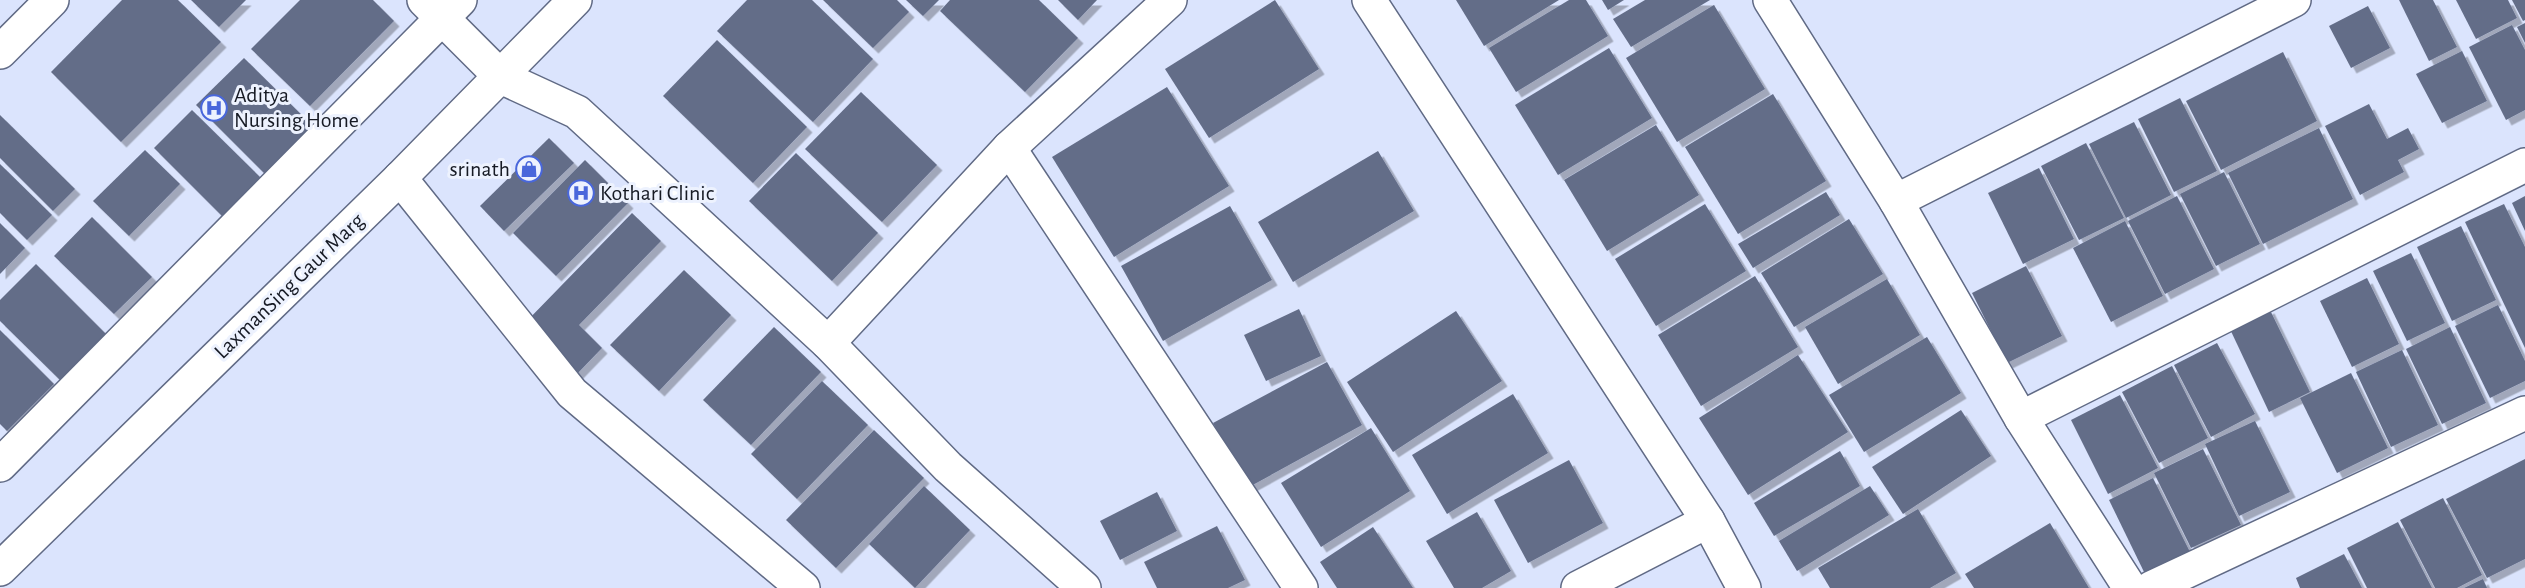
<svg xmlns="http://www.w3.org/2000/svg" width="2525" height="588" viewBox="0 0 2525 588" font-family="'Alegreya Sans',sans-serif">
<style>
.building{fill:#636d88;filter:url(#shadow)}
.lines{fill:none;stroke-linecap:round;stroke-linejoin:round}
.minor-casing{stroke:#606a85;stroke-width:36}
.major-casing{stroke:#606a85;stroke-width:36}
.minor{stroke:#fff;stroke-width:33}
.major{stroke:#fff;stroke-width:33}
.labels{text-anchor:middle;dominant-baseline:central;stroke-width:6;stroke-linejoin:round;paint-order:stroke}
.poi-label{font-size:22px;fill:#161a24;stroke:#edf2fe;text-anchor:start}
.street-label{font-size:22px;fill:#161a24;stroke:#edf2fe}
</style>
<defs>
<filter id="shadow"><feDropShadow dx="5.5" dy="5.5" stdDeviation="0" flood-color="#0004"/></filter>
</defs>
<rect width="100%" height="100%" fill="#dbe4fd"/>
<g class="building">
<polygon points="122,0 178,0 221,42 121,142 51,72"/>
<polygon points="191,0 246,0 219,27"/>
<polygon points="300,0 373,0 394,21 310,106 251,49"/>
<polygon points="747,0 812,0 873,59 813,122 717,31"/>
<polygon points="823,0 897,0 909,12 873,48"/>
<polygon points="906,0 939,0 923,16"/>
<polygon points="950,0 1039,0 1078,38 1025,92 940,11"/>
<polygon points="1058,0 1097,0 1078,20"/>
<polygon points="1275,0 1319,69 1209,138 1165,69"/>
<polygon points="1456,0 1559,0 1484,46"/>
<polygon points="1569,0 1586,0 1608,36 1516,92 1489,48"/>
<polygon points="1602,0 1624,0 1608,10"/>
<polygon points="1645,0 1710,0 1631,47 1613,19"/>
<polygon points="2399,0 2433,0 2457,47 2429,61"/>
<polygon points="2456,0 2508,0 2517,18 2476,39"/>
<polygon points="2512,0 2525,0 2525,20 2523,21"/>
<polygon points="1714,5 1765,89 1677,142 1626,58"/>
<polygon points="2368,6 2390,48 2351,68 2329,26"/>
<polygon points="2525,23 2525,43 2517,27"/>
<polygon points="2512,25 2525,50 2525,110 2506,120 2469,47"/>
<polygon points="717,40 807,127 753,183 663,96"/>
<polygon points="1609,48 1652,118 1558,175 1515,105"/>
<polygon points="2462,51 2487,101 2442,123 2416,74"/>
<polygon points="2283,52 2317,121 2221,170 2186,101"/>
<polygon points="244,58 316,129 268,177 196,105"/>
<polygon points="1167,87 1229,186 1114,257 1052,157"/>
<polygon points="861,92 937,165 882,222 805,149"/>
<polygon points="1773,94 1826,181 1738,234 1685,147"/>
<polygon points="2180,98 2217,171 2174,192 2138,119"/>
<polygon points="2369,104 2387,139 2408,128 2419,149 2398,160 2404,172 2360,195 2325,126"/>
<polygon points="192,110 263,180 225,219 154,148"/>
<polygon points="0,115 75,189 53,211 0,158"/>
<polygon points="2134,122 2171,195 2126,218 2089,144"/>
<polygon points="1656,125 1699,195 1607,251 1564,180"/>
<polygon points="2319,128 2353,199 2263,244 2228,173"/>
<polygon points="549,138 574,163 504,231 480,206"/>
<polygon points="2086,143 2124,218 2079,240 2041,166"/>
<polygon points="145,150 180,184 129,236 93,201"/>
<polygon points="1378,151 1414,211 1293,282 1258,222"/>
<polygon points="796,153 878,233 832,281 749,201"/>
<polygon points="585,160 628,203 556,276 513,233"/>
<polygon points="0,164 52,215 27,240 0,213"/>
<polygon points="2039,168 2074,239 2023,264 1988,193"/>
<polygon points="2224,172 2260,244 2216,266 2180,194"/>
<polygon points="1826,192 1840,215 1753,268 1738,244"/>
<polygon points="2177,196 2214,269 2165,294 2128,221"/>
<polygon points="2525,196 2525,231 2512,203"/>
<polygon points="1705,204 1746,271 1656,326 1615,259"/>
<polygon points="2504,204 2525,247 2525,348 2465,222"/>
<polygon points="1230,206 1272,280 1163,341 1121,266"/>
<polygon points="632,213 661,241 579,325 602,348 576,375 523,325"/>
<polygon points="92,217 152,277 114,314 54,256"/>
<polygon points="1849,219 1883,274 1794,327 1761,273"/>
<polygon points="2125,221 2163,296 2111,322 2073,248"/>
<polygon points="0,223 25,248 0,274"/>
<polygon points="2461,226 2496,300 2452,321 2417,247"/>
<polygon points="2411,253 2445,323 2407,341 2373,271"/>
<polygon points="36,264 107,335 61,381 0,321 0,300"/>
<polygon points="2026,266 2062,336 2007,363 1972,293"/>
<polygon points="684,270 731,315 659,391 610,345"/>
<polygon points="1755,276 1798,347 1701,406 1658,335"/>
<polygon points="2367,278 2399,344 2352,367 2320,301"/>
<polygon points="1887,279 1920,335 1838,384 1805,327"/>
<polygon points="2498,305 2525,361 2525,381 2490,398 2455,326"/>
<polygon points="2269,308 2310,392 2269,412 2229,327"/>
<polygon points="1299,309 1321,356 1266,381 1244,335"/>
<polygon points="1456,311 1502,381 1393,452 1347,382"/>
<polygon points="774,327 821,372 751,445 703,400"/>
<polygon points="2450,327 2486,403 2442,424 2406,349"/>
<polygon points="0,330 54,384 7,431 0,424"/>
<polygon points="1927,337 1961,393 1864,452 1829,395"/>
<polygon points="2217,343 2255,414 2211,437 2174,365"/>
<polygon points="2402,350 2438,425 2391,447 2356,372"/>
<polygon points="1798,355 1848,432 1748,495 1699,418"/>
<polygon points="1327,362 1362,425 1249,487 1213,423"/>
<polygon points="2172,366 2208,438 2159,463 2122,392"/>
<polygon points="2351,373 2388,448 2337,473 2300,398"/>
<polygon points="822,381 868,425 797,499 751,454"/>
<polygon points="1513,394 1548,453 1447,514 1412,455"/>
<polygon points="2120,395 2158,468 2108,494 2071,420"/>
<polygon points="1961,410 1991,456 1903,514 1872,467"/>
<polygon points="2255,421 2290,492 2239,516 2205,444"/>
<polygon points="1371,428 1410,491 1321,547 1281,483"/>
<polygon points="874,430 924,478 836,568 786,520"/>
<polygon points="2203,449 2241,525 2191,548 2154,473"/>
<polygon points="1840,451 1860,486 1774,536 1754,503"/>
<polygon points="2525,459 2525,559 2487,578 2446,499"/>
<polygon points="1569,460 1603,523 1528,563 1494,500"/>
<polygon points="2153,478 2190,552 2145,574 2109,500"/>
<polygon points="924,486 970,530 915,588 869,544"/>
<polygon points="1870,486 1889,515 1797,571 1779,541"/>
<polygon points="1157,492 1177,531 1120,560 1100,521"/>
<polygon points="2443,498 2482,575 2457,588 2435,588 2400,520"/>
<polygon points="1918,509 1956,573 1930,588 1830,588 1818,568"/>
<polygon points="1477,512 1511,571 1482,588 1454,588 1426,541"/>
<polygon points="2398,522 2432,588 2367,588 2347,548"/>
<polygon points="2050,523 2089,588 1974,588 1965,574"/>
<polygon points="1217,526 1245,580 1228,588 1157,588 1144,562"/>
<polygon points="1373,527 1413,588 1337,588 1320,562"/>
<polygon points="2344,554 2362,588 2300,588 2296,578"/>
<polygon points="2483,579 2487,588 2464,588"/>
</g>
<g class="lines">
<g class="minor-casing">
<g id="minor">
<polyline points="424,0 501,77 577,112 828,343 948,467 1084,588"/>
<polyline points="1369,0 1708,521 1744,588"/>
<polyline points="1770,0 1896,201 2021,418 2130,588"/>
<polyline points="0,52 52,0"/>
<polyline points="1009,148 1301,588"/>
<polyline points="400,178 572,393 803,588"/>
<polyline points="1896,201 2294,0"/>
<polyline points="828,343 1009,148 1170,0"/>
<polyline points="2021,418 2525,165"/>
<polyline points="1578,588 1708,521"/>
<polyline points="2151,588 2525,413"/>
</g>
</g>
<g class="major-casing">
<g id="major">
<polyline points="0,465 460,0"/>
<polyline points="0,569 400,178 575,0"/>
</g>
</g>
<use href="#minor" class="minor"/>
<use href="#major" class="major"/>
</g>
<defs>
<g id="hospital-ring" transform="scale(1.35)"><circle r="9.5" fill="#edf2fe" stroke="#4967db" stroke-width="1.5"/><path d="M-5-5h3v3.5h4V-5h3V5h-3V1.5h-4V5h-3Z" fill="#4967db"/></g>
<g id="shop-ring" transform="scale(1.35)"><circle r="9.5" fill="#edf2fe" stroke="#4967db" stroke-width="1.5"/><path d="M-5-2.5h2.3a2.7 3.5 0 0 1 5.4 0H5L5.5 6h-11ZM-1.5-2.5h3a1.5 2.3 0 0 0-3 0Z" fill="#4967db"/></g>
</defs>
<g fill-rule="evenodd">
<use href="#hospital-ring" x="214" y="108"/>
<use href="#shop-ring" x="529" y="169"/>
<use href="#hospital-ring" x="581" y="193"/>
</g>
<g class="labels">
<g class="poi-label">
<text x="234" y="95">Aditya<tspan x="234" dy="25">Nursing Home</tspan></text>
<text x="510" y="169" text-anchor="end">srinath</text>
<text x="600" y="193">Kothari Clinic</text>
</g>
<g class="street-label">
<text transform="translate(289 286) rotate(-44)">LaxmanSing Gaur Marg</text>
</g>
</g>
</svg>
